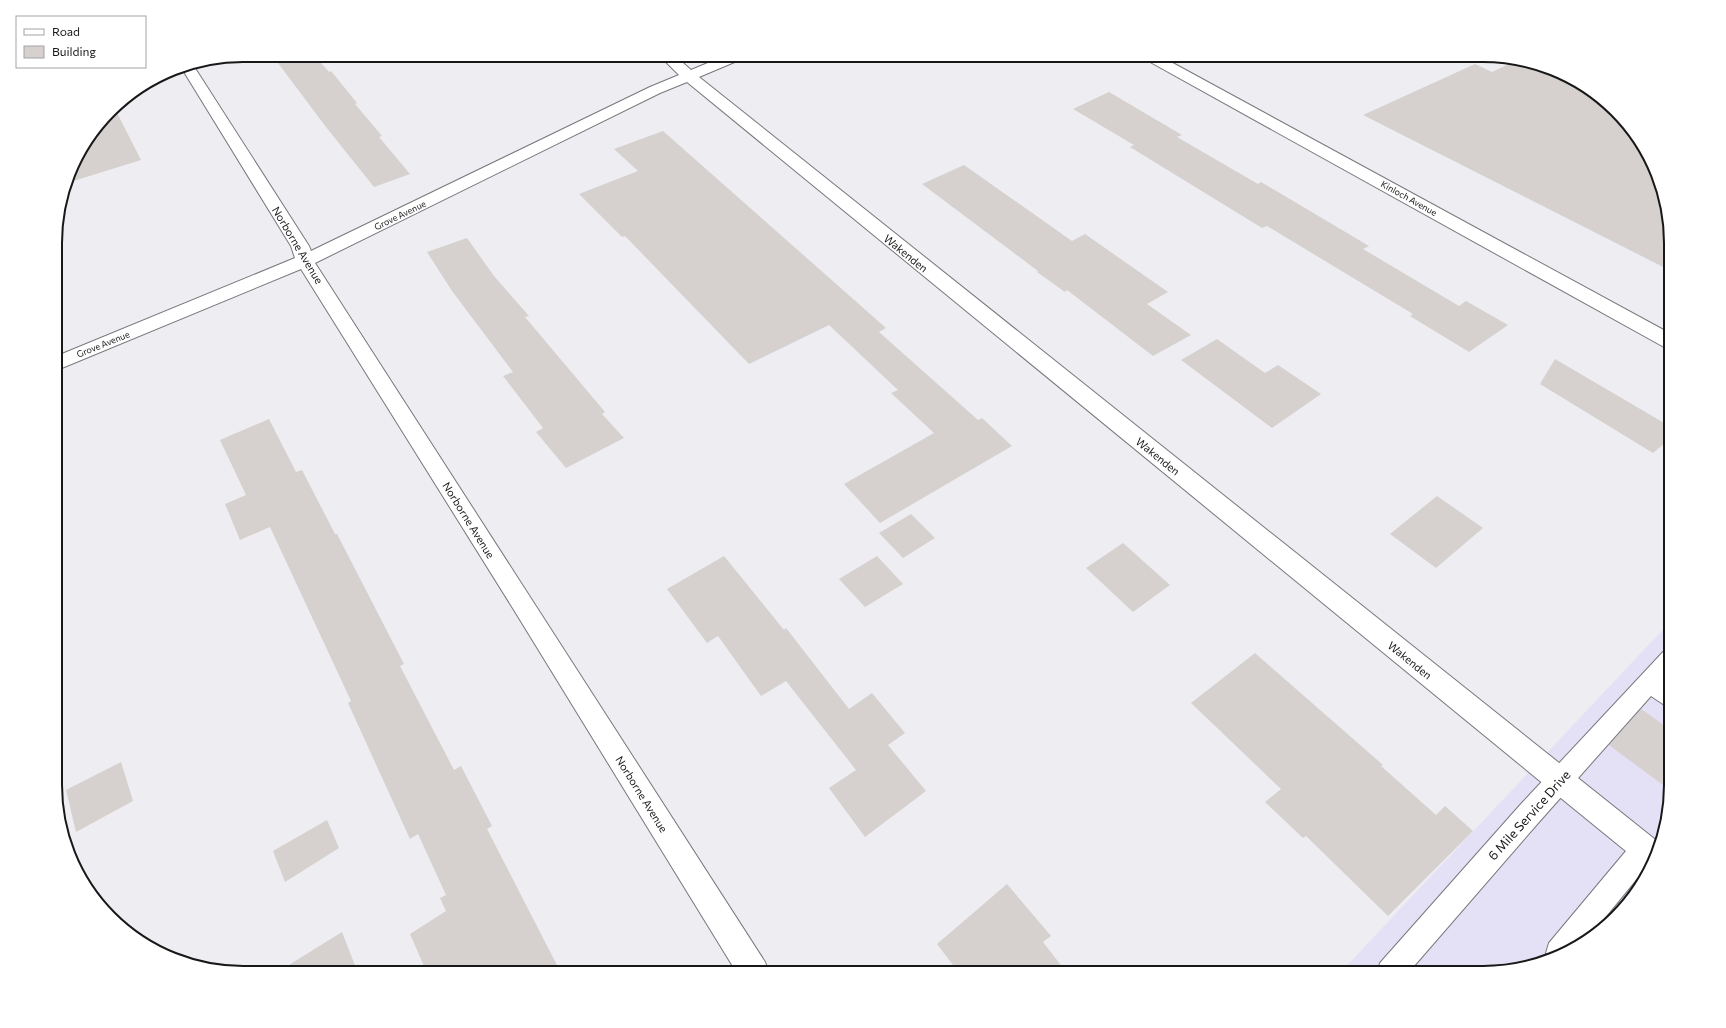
<svg xmlns="http://www.w3.org/2000/svg" width="1726" height="1028" viewBox="0 0 1726 1028" font-family="Commissioner,sans-serif">
<style>
.commercial{fill:#e4e0f6}
.building{fill:#d6d1cf}
.lines{fill:none;stroke-linecap:round;stroke-linejoin:round}
.service-casing{stroke:#78777c;stroke-width:2}
.minor-casing{stroke:#78777c;stroke-width:2}
.service{fill:#fff;fill-rule:evenodd}
.minor{fill:#fff;fill-rule:evenodd}
.labels{text-anchor:middle;dominant-baseline:central;stroke-width:3;stroke-linejoin:round;paint-order:stroke}
.far-street-label{font-size:9px;fill:#181819;stroke:#fff}
.street-label{font-size:11px;fill:#181819;stroke:#fff}
.near-street-label{font-size:13px;fill:#181819;stroke:#fff}
.rim{fill:none;stroke:#181819;stroke-width:2}
</style>
<rect width="100%" height="100%" fill="#ededf2"/>
<polygon class="commercial" points="1671,621 1671,797 1646,879 1616,918 1577,948 1495,973 1340,973"/>
<g class="building">
<polygon points="272,55 314,55 329,72 331,71 357,103 355,104 382,136 379,137 410,174 374,187 326,127"/>
<polygon points="1517,60 1532,61 1577,80 1639,139 1661,183 1671,230 1671,271 1363,115 1475,64 1492,72"/>
<polygon points="1109,92 1182,135 1177,137 1258,184 1261,182 1369,246 1363,249 1459,306 1466,301 1508,325 1469,352 1410,316 1413,314 1267,226 1262,228 1130,147 1134,145 1073,109"/>
<polygon points="114,107 141,160 67,183 74,160"/>
<polygon points="663,131 886,328 879,332 978,420 982,418 1012,446 880,523 844,484 934,433 891,393 898,390 829,325 749,364 625,236 622,237 579,194 638,171 614,149"/>
<polygon points="964,165 1072,241 1085,234 1168,292 1147,304 1191,335 1153,356 1067,290 1065,292 1037,272 1038,271 922,184"/>
<polygon points="467,238 494,276 529,316 525,317 605,412 602,414 624,438 566,468 536,432 543,428 503,376 513,372 452,291 427,252"/>
<polygon points="1217,339 1265,373 1278,365 1321,394 1272,428 1181,360"/>
<polygon points="1555,359 1671,427 1671,438 1653,453 1540,384"/>
<polygon points="269,419 296,472 302,470 335,534 337,534 404,664 400,666 454,770 461,766 492,826 487,829 561,973 427,973 410,934 446,911 440,898 446,895 418,834 410,839 348,703 351,701 270,527 240,540 225,504 246,495 220,440"/>
<polygon points="1437,496 1483,528 1436,568 1390,534"/>
<polygon points="911,514 935,538 903,558 879,533"/>
<polygon points="1123,543 1170,585 1133,612 1086,568"/>
<polygon points="724,556 784,630 786,628 849,709 872,693 905,733 888,745 926,791 865,837 829,788 856,770 786,681 761,696 718,636 707,643 667,589"/>
<polygon points="877,556 903,584 865,607 839,579"/>
<polygon points="1255,653 1383,765 1381,766 1436,815 1445,806 1473,831 1388,916 1306,836 1303,838 1265,802 1281,789 1191,703"/>
<polygon points="1641,709 1671,730 1671,791 1609,745"/>
<polygon points="121,762 133,801 76,832 66,790"/>
<polygon points="327,820 339,848 285,882 273,851"/>
<polygon points="1007,884 1051,936 1043,942 1067,973 959,973 937,944"/>
<polygon points="342,932 358,973 276,973"/>
</g>
<g class="lines">
<g class="service-casing">
<g id="service">
<polygon points="1671,649 1671,675 1665,681 1671,684 1671,707 1663,704 1651,696 1539,822 1408,973 1377,973 1380,963 1521,804 1663,652"/>
<polygon points="1645,835 1654,839 1656,845 1652,860 1586,941 1577,948 1547,957 1546,953 1549,943 1636,839"/>
</g>
</g>
<g class="minor-casing">
<g id="minor">
<polygon points="659,55 674,55 691,70 727,55 746,55 744,58 699,77 1657,841 1649,867 1643,865 1551,790 687,82 660,93 315,263 765,962 769,973 737,973 514,610 301,269 57,370 57,356 295,258 291,246 181,67 193,65 309,246 311,251 650,87 679,75"/>
<polygon points="1141,55 1158,55 1671,334 1671,348 1664,347 1143,58"/>
</g>
</g>
<use href="#service" class="service"/>
<use href="#minor" class="minor"/>
</g>
<g class="labels">
<g class="far-street-label">
<text transform="translate(1409 198) rotate(29)">Kinloch Avenue</text>
<text transform="translate(400 215) rotate(-26)">Grove Avenue</text>
<text transform="translate(103 344) rotate(-22)">Grove Avenue</text>
</g>
<g class="street-label">
<text transform="translate(298 245) rotate(59)">Norborne Avenue</text>
<text transform="translate(906 253) rotate(39)">Wakenden</text>
<text transform="translate(1158 456) rotate(39)">Wakenden</text>
<text transform="translate(469 520) rotate(58)">Norborne Avenue</text>
<text transform="translate(1410 660) rotate(39)">Wakenden</text>
<text transform="translate(642 794) rotate(58)">Norborne Avenue</text>
</g>
<g class="near-street-label">
<text transform="translate(1529 815) rotate(-48)">6 Mile Service Drive</text>
</g>
</g>
<path d="M0 0H1726V1028H0ZM243 62H1483A181 181 0 0 1 1664 243V785A181 181 0 0 1 1483 966H243A181 181 0 0 1 62 785V243A181 181 0 0 1 243 62Z" fill="#fff" fill-rule="evenodd"/>
<path class="rim" d="M243 62H1483A181 181 0 0 1 1664 243V785A181 181 0 0 1 1483 966H243A181 181 0 0 1 62 785V243A181 181 0 0 1 243 62Z"/>
<rect x="16" y="16" width="130" height="52" fill="#ffffff" stroke="#a3a3a3"/>
<rect x="24" y="29" width="20" height="6" fill="#ffffff" stroke="#a3a3a3"/>
<text x="52" y="36" font-size="12" fill="#181819">Road</text>
<rect x="24" y="46" width="20" height="12" fill="#d6d1cf" stroke="#a3a3a3"/>
<text x="52" y="56" font-size="12" fill="#181819">Building</text>
</svg>
